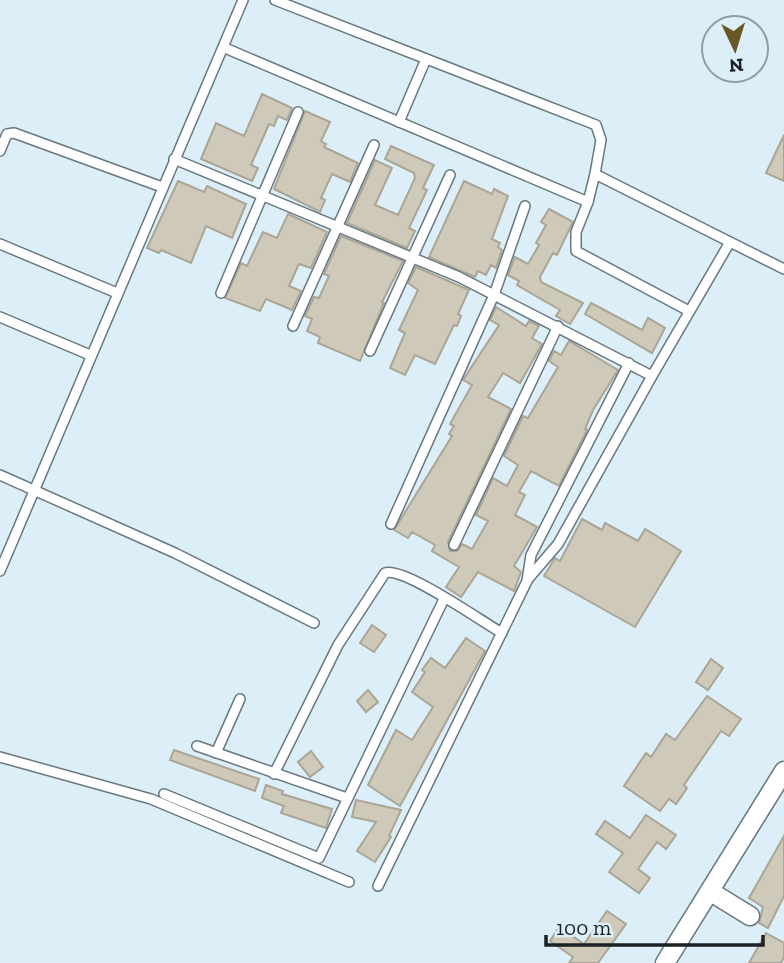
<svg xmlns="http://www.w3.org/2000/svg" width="784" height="963" viewBox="0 0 784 963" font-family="'Zilla Slab',serif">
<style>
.building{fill:#cfc9b9;stroke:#aaa595;stroke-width:2}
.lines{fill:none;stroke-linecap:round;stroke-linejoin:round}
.lane-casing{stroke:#687881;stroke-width:12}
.street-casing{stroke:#687881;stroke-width:21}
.lane{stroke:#fff;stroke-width:9}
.street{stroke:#fff;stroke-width:18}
</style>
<rect width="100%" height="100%" fill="#dceef8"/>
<g class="building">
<polygon points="262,94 292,108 287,120 278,116 274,126 269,124 251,165 258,168 252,181 201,159 216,123 244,136"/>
<polygon points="305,111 330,122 321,141 326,144 324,147 358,163 350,182 332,174 321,198 325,200 320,212 274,189"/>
<polygon points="784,135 784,181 766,173"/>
<polygon points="391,146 434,165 423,188 427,190 409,228 415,231 407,248 347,223 375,160 392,168 375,205 398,215 415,178 414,173 385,159"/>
<polygon points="178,181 204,192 207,186 246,204 232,238 206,226 191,263 161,250 159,253 147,248"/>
<polygon points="464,181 492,194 494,189 508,196 492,239 500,243 498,247 502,250 496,268 491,265 486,275 478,271 475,277 429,257"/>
<polygon points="549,209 573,222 557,255 553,253 540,277 541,282 583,303 570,324 556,316 560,310 517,285 519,281 508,275 515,257 528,264 539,245 536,243 546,225 541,222"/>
<polygon points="288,214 327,232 311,268 299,264 289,286 301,291 292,310 266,299 260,311 225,298 241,263 247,266 263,232 277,238"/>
<polygon points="341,236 403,261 382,302 384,303 360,361 318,343 320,337 307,331 312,319 305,316 314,297 319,298 329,276 324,274"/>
<polygon points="416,267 469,290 458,314 461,316 457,326 454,325 435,364 415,355 405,375 390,368 405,333 399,330 418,290 408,283"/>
<polygon points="591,303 642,330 648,318 665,328 652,353 585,314"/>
<polygon points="496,307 526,326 529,321 539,326 532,338 542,344 520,383 503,373 488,397 511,409 448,542 450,551 457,551 462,544 472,549 488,521 476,515 493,478 507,486 518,465 504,456 523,416 528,418 558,367 549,361 554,351 561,355 569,341 618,370 593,410 585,429 587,430 559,486 531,471 519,492 525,495 515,515 537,527 514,566 521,572 514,591 478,572 461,597 446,587 459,567 432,551 435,545 412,532 408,538 394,530 452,436 449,434 454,426 450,424 472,385 463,380 499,325 490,320"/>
<polygon points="582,519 602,530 605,523 638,541 645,529 681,551 635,627 544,576 555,558 560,561"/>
<polygon points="372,625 386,635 374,652 360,643"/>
<polygon points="466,638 485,651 400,806 368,785 396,730 412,740 433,707 412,692 425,672 422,670 431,658 445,668"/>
<polygon points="711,659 723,668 708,690 696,682"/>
<polygon points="368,690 378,702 366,712 357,701"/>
<polygon points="707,696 741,719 729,736 721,731 684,785 687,788 676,804 669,799 660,811 624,786 646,753 651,757 666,734 675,740"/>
<polygon points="174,750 259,779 255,791 170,760"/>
<polygon points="311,751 323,767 310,777 298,762"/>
<polygon points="266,785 283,791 282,794 332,809 326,828 281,813 284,806 262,798"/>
<polygon points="356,800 401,810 389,836 391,837 375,862 357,851 376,822 352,817"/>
<polygon points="646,815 676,835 666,849 657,842 638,869 650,878 639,893 609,872 623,853 596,834 605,821 630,838"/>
<polygon points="784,836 784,896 768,928 759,923 763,907 749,898"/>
<polygon points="607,911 626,924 598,963 569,963 573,957 550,941 559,927 584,944"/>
<polygon points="766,933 784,943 784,957 781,963 749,963"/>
</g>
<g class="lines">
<g class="lane-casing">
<g id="lane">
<polyline points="275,0 596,125 601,140 595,174"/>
<polyline points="225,48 588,202 595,174 730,242"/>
<polyline points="399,122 426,59"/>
<polyline points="0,151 7,134 14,133 162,187"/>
<polyline points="174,159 459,277 652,376 730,242 784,269"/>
<polyline points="588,202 576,232 576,251 689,311"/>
<polyline points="0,244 117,293"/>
<polyline points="221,293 298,112"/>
<polyline points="0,317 90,355"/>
<polyline points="293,326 374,145"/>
<polyline points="370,351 450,175"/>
<polyline points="0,475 175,553 314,623"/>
<polyline points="391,524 494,295 525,206"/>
<polyline points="454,545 558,326"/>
<polyline points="0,571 243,0"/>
<polyline points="528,579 558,544 652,376"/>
<polyline points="197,746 347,798"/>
<polyline points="216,753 240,699"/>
<polyline points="0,757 151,799 349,882"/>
<path d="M274 774 338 645 385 573C403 566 481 621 502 633"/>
<polyline points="164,794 319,858 444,599"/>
<polyline points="378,886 527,581 531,555 629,363"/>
</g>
</g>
<g class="street-casing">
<g id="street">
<polyline points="711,892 750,916"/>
<polyline points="665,963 784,771"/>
</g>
</g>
<use href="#lane" class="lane"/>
<use href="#street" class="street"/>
</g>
<g transform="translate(735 49) rotate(176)"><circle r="33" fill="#dceef8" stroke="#8f9ca4" stroke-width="2"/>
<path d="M0-5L12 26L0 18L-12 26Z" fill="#695826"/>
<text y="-10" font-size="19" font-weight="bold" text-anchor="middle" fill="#1b2125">N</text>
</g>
<path d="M546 935v10h217v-10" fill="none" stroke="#1b2125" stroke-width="3.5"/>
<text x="556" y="935" font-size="21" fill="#1b2125" stroke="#dceef8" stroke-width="5" paint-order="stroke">100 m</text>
</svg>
